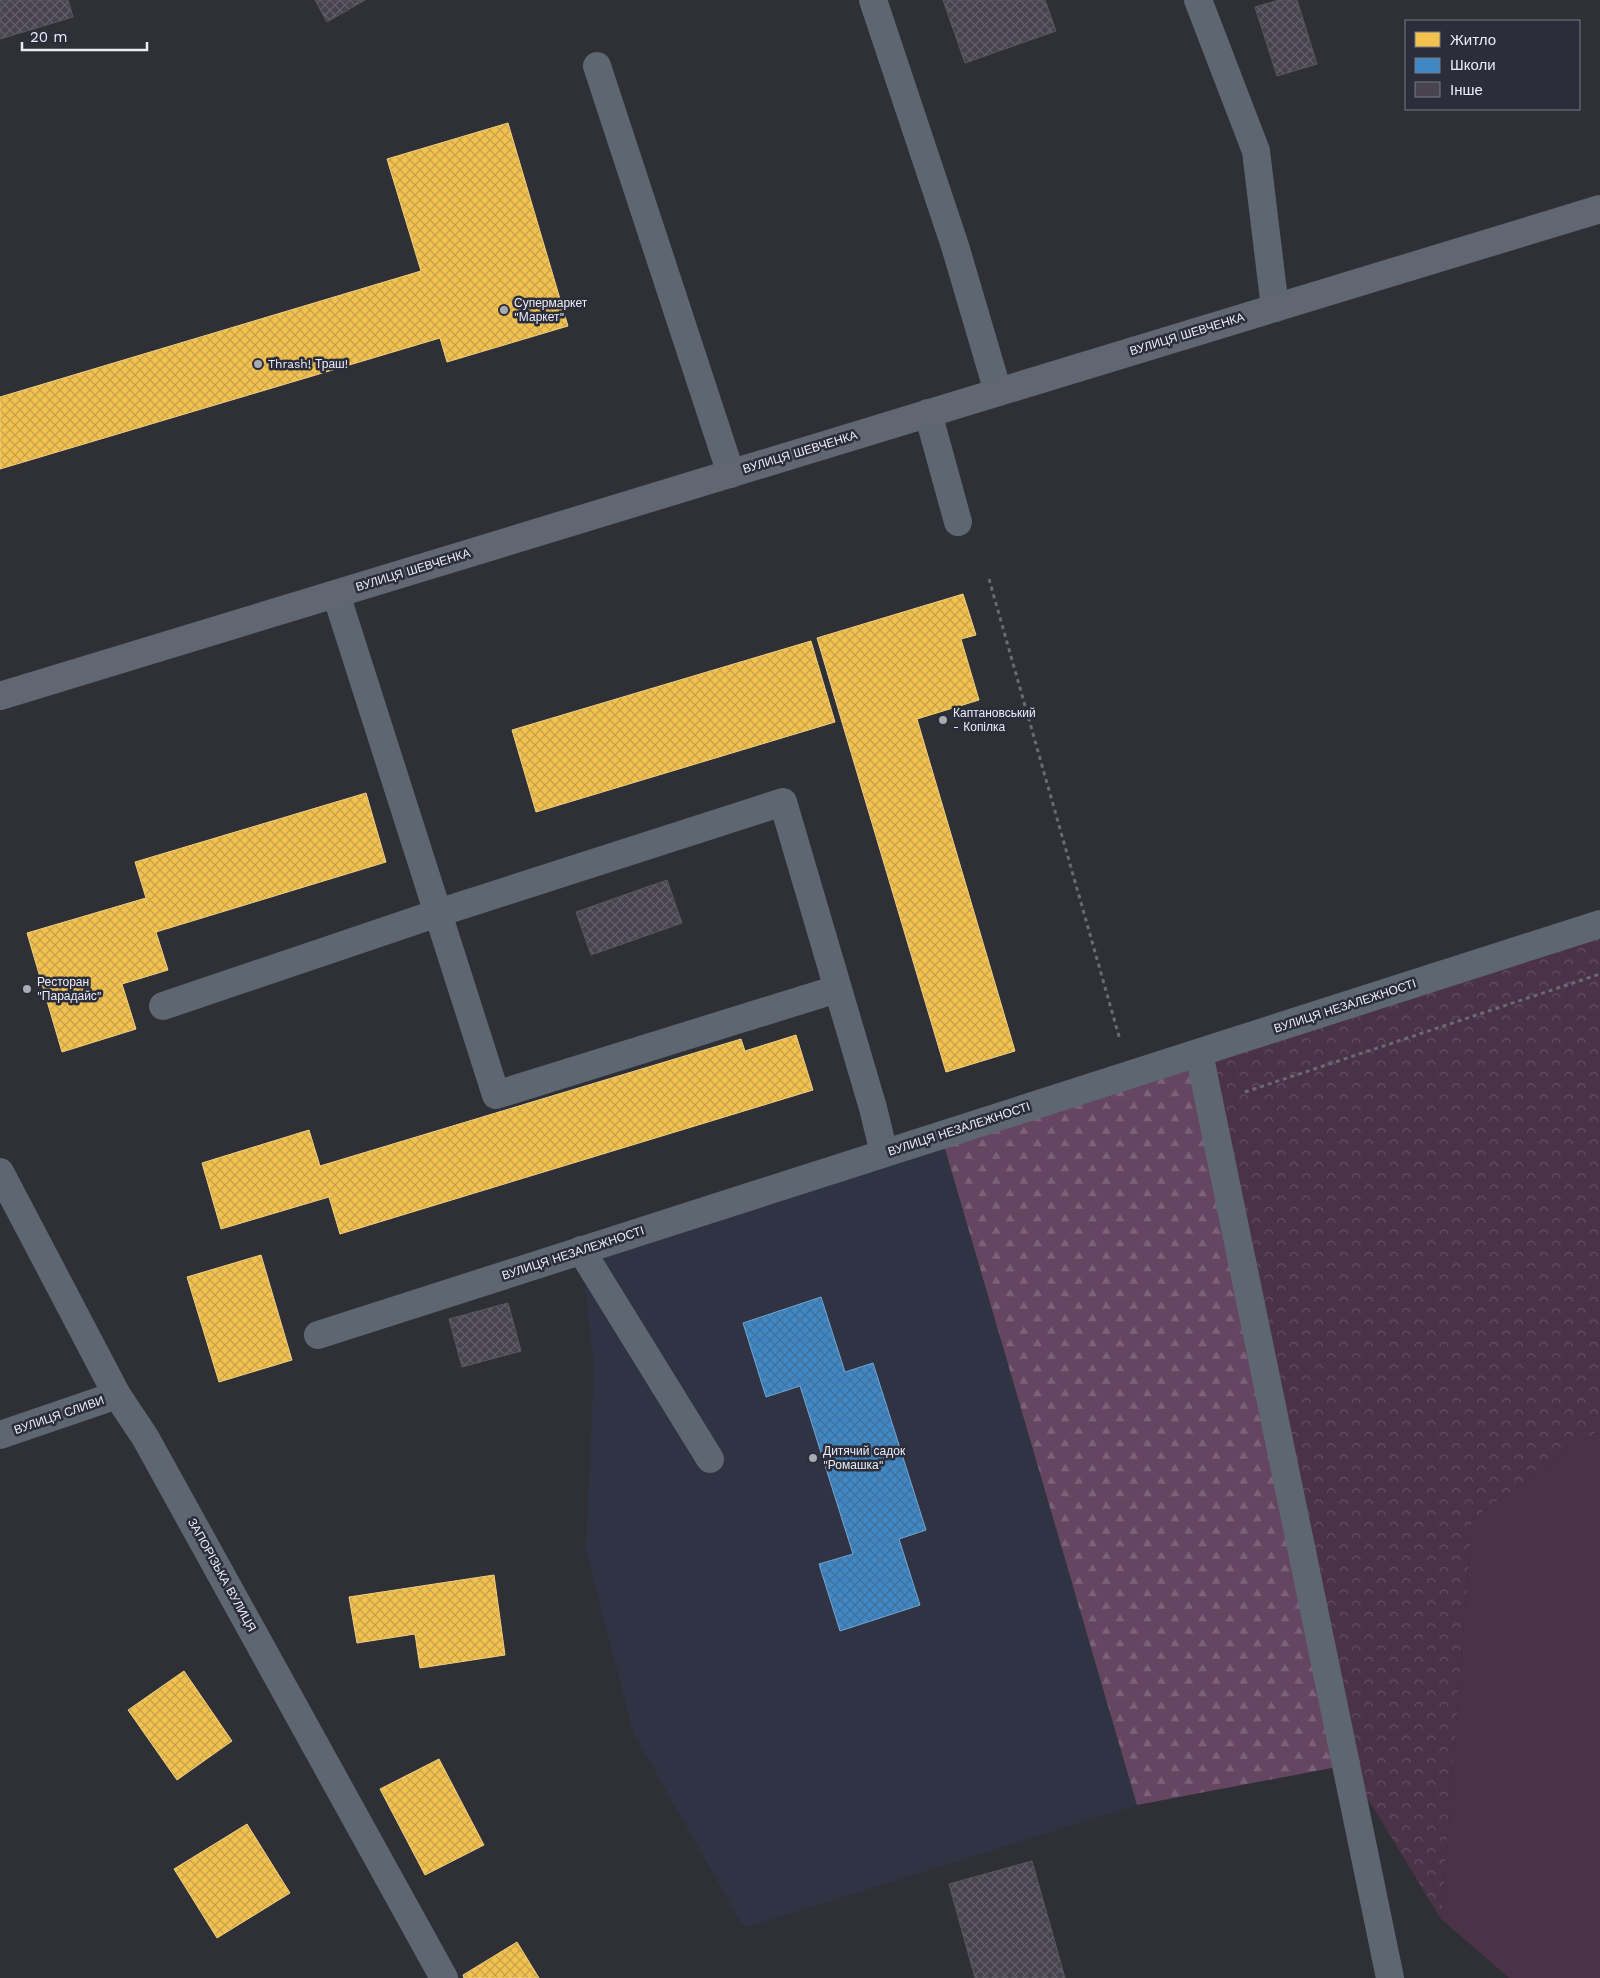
<svg xmlns="http://www.w3.org/2000/svg" width="1600" height="1978" viewBox="0 0 1600 1978" font-family="'Work Sans',sans-serif">
<style>
.built{fill:#303344}
.grass{fill:#4a3247}
.forest{fill:url(#forest-firs)}
.park{fill:url(#park-crowns)}
.homes{fill:url(#homes-cross-hatch);stroke:#f0ce80}
.schools{fill:url(#schools-cross-hatch);stroke:#73a6d3}
.building{fill:url(#building-cross-hatch);stroke:#58585d}
.lines{fill:none;stroke-linecap:round;stroke-linejoin:round}
.path{stroke:#676c73;stroke-width:3;stroke-dasharray:4 4;stroke-linecap:butt}
.minor{stroke:#5e6771;stroke-width:28}
.major{stroke:#606772;stroke-width:28}
.poi-dot{fill:#a9abb2;stroke:#2b2e3a;stroke-width:2}
.labels{text-anchor:middle;dominant-baseline:central;stroke-width:5;stroke-linejoin:round;paint-order:stroke}
.poi-label{font-size:12px;fill:#ebedf5;stroke:#2b2e3a;text-anchor:start}
.street-label{font-size:12px;fill:#ebedf5;stroke:#2b2e3a}
</style>
<defs>
<pattern id="forest-firs" width="22" height="20" patternUnits="userSpaceOnUse" patternTransform="scale(1.25)"><rect width="22" height="20" fill="#654662"/><path d="M5 1l3.5 6h-7zM16 11l3.5 6h-7z" fill="#7b6179"/></pattern>
<pattern id="park-crowns" width="20" height="18" patternUnits="userSpaceOnUse" patternTransform="scale(1.25)"><rect width="20" height="18" fill="#4a3247"/><path d="M2 6a3 3 0 1 1 6 0M12 15a3 3 0 1 1 6 0" fill="none" stroke="#645062"/></pattern>
<pattern id="homes-cross-hatch" width="8" height="8" patternUnits="userSpaceOnUse" patternTransform="scale(1.25)"><rect width="8" height="8" fill="#f2c14e"/><path d="M0 0l8 8M0 8l8-8" fill="none" stroke="#c7a24d"/></pattern>
<pattern id="schools-cross-hatch" width="8" height="8" patternUnits="userSpaceOnUse" patternTransform="scale(1.25)"><rect width="8" height="8" fill="#3f88c5"/><path d="M0 0l8 8M0 8l8-8" fill="none" stroke="#41719a"/></pattern>
<pattern id="building-cross-hatch" width="8" height="8" patternUnits="userSpaceOnUse" patternTransform="scale(1.25)"><rect width="8" height="8" fill="#47444f"/><path d="M0 0l8 8M0 8l8-8" fill="none" stroke="#625f69"/></pattern>
</defs>
<rect width="100%" height="100%" fill="#2e3036"/>
<polygon class="built" points="941,1135 1137,1805 744,1928 633,1732 586,1549 594,1367 581,1250"/>
<polygon class="grass" points="1600,1429 1600,1978 1509,1978 1441,1919 1472,1519"/>
<polygon class="forest" points="1199,1053 1347,1765 1137,1805 941,1135"/>
<polygon class="park" points="1600,924 1600,1429 1472,1519 1441,1919 1347,1765 1199,1053"/>
<g class="homes">
<polygon points="508,123 568,326 447,362 440,338 0,469 0,397 421,271 387,159"/>
<polygon points="963,594 976,635 961,639 979,700 917,719 1015,1051 946,1072 817,638"/>
<polygon points="811,641 835,722 536,812 512,730"/>
<polygon points="366,793 386,862 156,932 168,970 122,984 136,1029 62,1052 27,933 146,898 135,862"/>
<polygon points="796,1035 813,1090 340,1234 329,1197 221,1229 202,1163 309,1130 320,1166 741,1039 745,1051"/>
<polygon points="261,1255 292,1360 219,1382 187,1277"/>
<polygon points="494,1575 505,1655 420,1668 415,1634 357,1643 349,1597"/>
<polygon points="184,1671 232,1741 177,1780 128,1710"/>
<polygon points="439,1759 484,1845 425,1875 380,1789"/>
<polygon points="247,1824 290,1893 217,1938 174,1869"/>
<polygon points="517,1942 539,1978 464,1978 463,1975"/>
</g>
<polygon class="schools" points="821,1297 845,1372 873,1363 926,1530 899,1539 920,1605 840,1631 819,1564 853,1554 800,1386 766,1397 743,1323"/>
<g class="building">
<polygon points="0,0 68,0 73,17 0,39"/>
<polygon points="315,0 365,0 327,22"/>
<polygon points="943,0 1045,0 1056,31 965,63"/>
<polygon points="1279,0 1297,0 1317,64 1277,76 1255,7"/>
<polygon points="667,880 682,923 591,955 576,912"/>
<polygon points="508,1303 521,1351 462,1367 449,1319"/>
<polygon points="1032,1861 1065,1978 975,1978 949,1884"/>
</g>
<g class="lines">
<g class="path">
<polyline points="989,579 1120,1040"/>
<polyline points="1245,1092 1600,974"/>
</g>
<g class="minor">
<polyline points="873,0 955,246 998,392"/>
<polyline points="1198,0 1256,151 1275,308"/>
<polyline points="597,66 731,474"/>
<polyline points="928,413 958,522"/>
<polyline points="336,594 496,1095 837,989"/>
<polyline points="163,1006 438,913 783,802 873,1108 884,1153"/>
<polyline points="1199,1053 1390,1978"/>
<polyline points="0,1172 117,1395 145,1437 444,1978"/>
<polyline points="581,1250 710,1459"/>
<polyline points="318,1335 1600,924"/>
<polyline points="0,1435 117,1395"/>
</g>
<polyline class="major" points="0,696 1600,209"/>
</g>
<g class="poi-dot">
<circle cx="504" cy="310" r="5"/>
<circle cx="258" cy="364" r="5"/>
<circle cx="943" cy="720" r="5"/>
<circle cx="27" cy="989" r="5"/>
<circle cx="813" cy="1458" r="5"/>
</g>
<g class="labels">
<g class="poi-label">
<text x="514" y="303">Супермаркет<tspan x="514" dy="14">"Маркет"</tspan></text>
<text x="268" y="364">Thrash! Траш!</text>
<text x="953" y="713">Каптановський<tspan x="953" dy="14">- Копілка</tspan></text>
<text x="37" y="982">Ресторан<tspan x="37" dy="14">"Парадайс"</tspan></text>
<text x="823" y="1451">Дитячий садок<tspan x="823" dy="14">"Ромашка"</tspan></text>
</g>
<g class="street-label">
<text transform="translate(1187 334) rotate(-17)">ВУЛИЦЯ ШЕВЧЕНКА</text>
<text transform="translate(800 452) rotate(-17)">ВУЛИЦЯ ШЕВЧЕНКА</text>
<text transform="translate(413 570) rotate(-17)">ВУЛИЦЯ ШЕВЧЕНКА</text>
<text transform="translate(1345 1006) rotate(-18)">ВУЛИЦЯ НЕЗАЛЕЖНОСТІ</text>
<text transform="translate(959 1129) rotate(-18)">ВУЛИЦЯ НЕЗАЛЕЖНОСТІ</text>
<text transform="translate(573 1253) rotate(-18)">ВУЛИЦЯ НЕЗАЛЕЖНОСТІ</text>
<text transform="translate(59 1415) rotate(-19)">ВУЛИЦЯ СЛИВИ</text>
<text transform="translate(222 1575) rotate(61)">ЗАПОРІЗЬКА ВУЛИЦЯ</text>
</g>
</g>
<rect x="1405" y="20" width="175" height="90" fill="#2b2e3a" stroke="#787a85"/>
<rect x="1415" y="32" width="25" height="15" fill="#f2c14e" stroke="#787a85"/>
<text x="1450" y="45" font-size="15" fill="#ebedf5">Житло</text>
<rect x="1415" y="58" width="25" height="15" fill="#3f88c5" stroke="#787a85"/>
<text x="1450" y="70" font-size="15" fill="#ebedf5">Школи</text>
<rect x="1415" y="82" width="25" height="15" fill="#47444f" stroke="#787a85"/>
<text x="1450" y="95" font-size="15" fill="#ebedf5">Інше</text>
<path d="M22 42v8h125v-8" fill="none" stroke="#ebedf5" stroke-width="2.5"/>
<text x="30" y="42" font-size="15" fill="#ebedf5" stroke="#2b2e3a" stroke-width="4" paint-order="stroke">20 m</text>
</svg>
